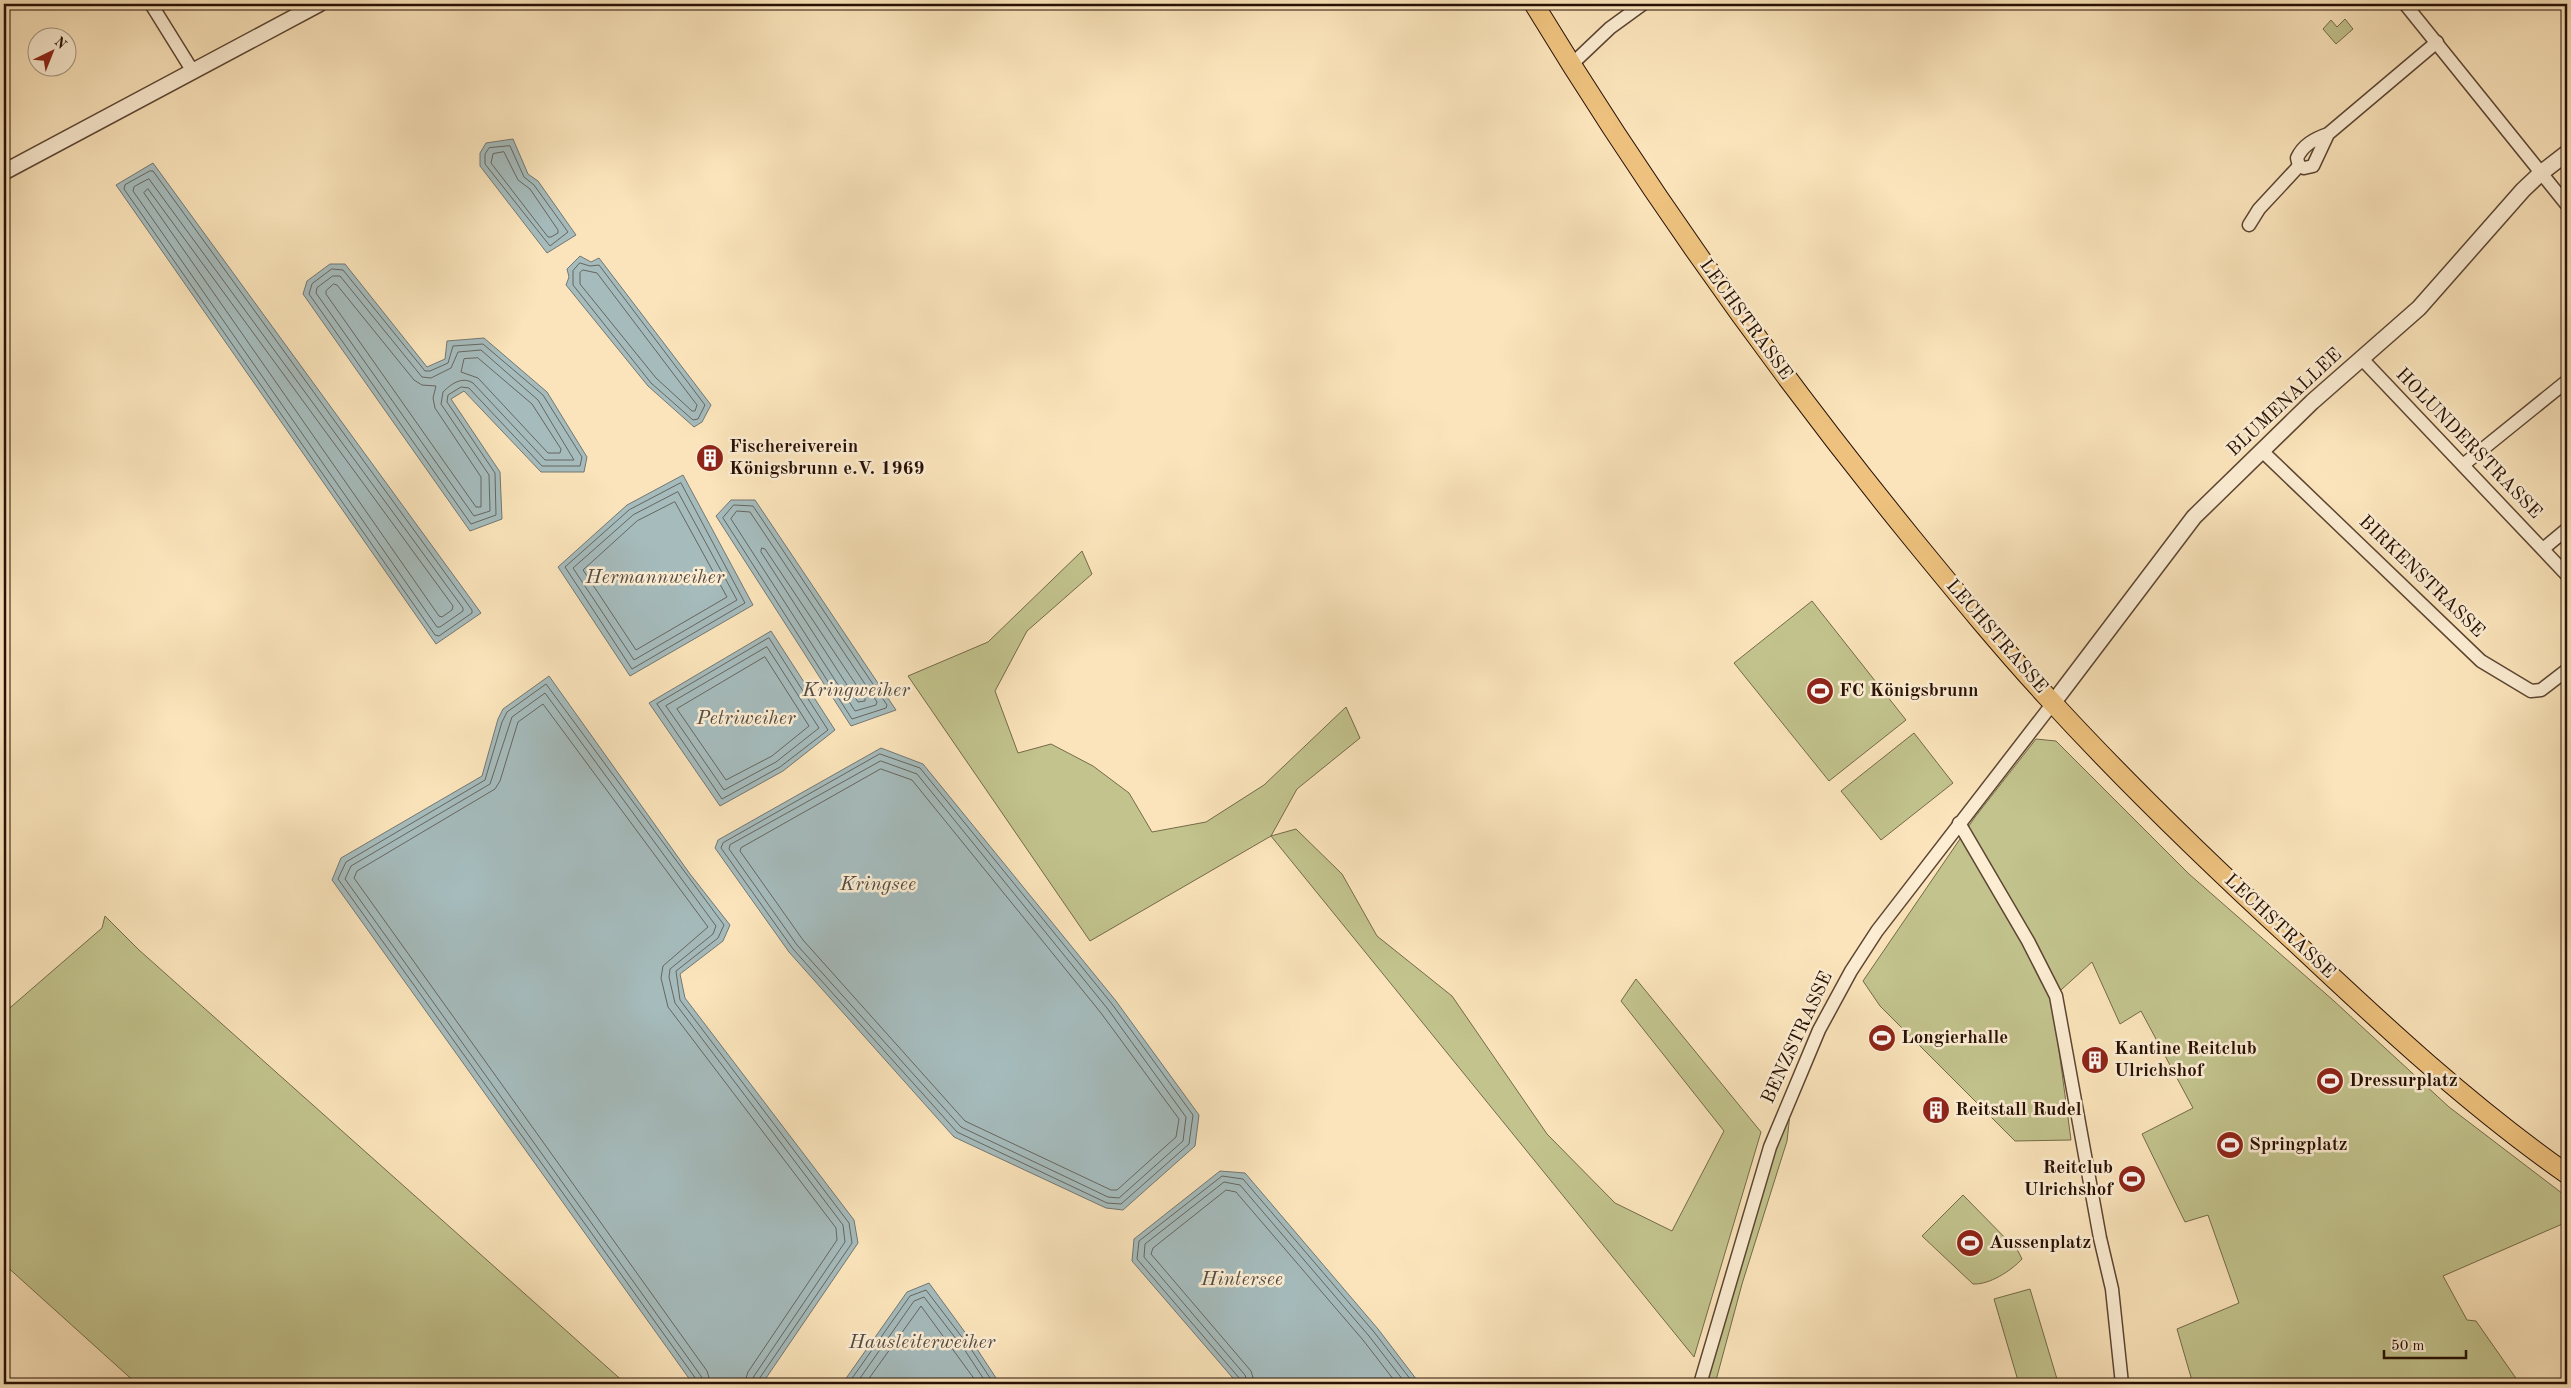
<svg xmlns="http://www.w3.org/2000/svg" width="2571" height="1388" viewBox="0 0 2571 1388" font-family="'Old Standard TT',serif">
<style>
.green{fill:#c2c38d;stroke:#746a49}
.water{fill:#a5bbbc;stroke:#737773}
.lines{fill:none;stroke-linecap:round;stroke-linejoin:round}
.shore{stroke:#666660;stroke-width:1}
.minor-casing{stroke:#5c4532;stroke-width:15}
.tertiary-casing{stroke:#5c4532;stroke-width:18}
.primary-casing{stroke:#271005;stroke-width:21}
.minor{stroke:#fcedd3;stroke-width:12}
.tertiary{stroke:#fcedd3;stroke-width:15}
.primary{stroke:#eec27e;stroke-width:19}
.labels{text-anchor:middle;dominant-baseline:central;stroke-width:5;stroke-linejoin:round;paint-order:stroke}
.street-label{font-size:19px;fill:#271005;stroke:#fcedd3}
.poi-label{font-size:19px;font-weight:bold;fill:#271005;stroke:#fcedd3;text-anchor:start}
.water-label{font-size:20px;font-style:italic;fill:#534c45;stroke:#fcedd3}
</style>
<rect width="100%" height="100%" fill="#fbe4bb"/>
<filter id="stains"><feTurbulence type="fractalNoise" baseFrequency=".004" numOctaves="4"/><feColorMatrix values="0 0 0 0 .2 0 0 0 0 .09 0 0 0 0 .02 0 0 0 .5 -.17"/></filter>
<radialGradient id="worn" r=".72"><stop offset=".6" stop-color="#630" stop-opacity="0"/><stop offset="1" stop-color="#630" stop-opacity=".3"/></radialGradient>
<g class="green">
<polygon points="2345,19 2353,29 2336,44 2323,29 2331,20 2337,27"/>
<polygon points="1082,551 1092,574 1027,631 995,691 1018,753 1051,744 1093,766 1129,793 1152,832 1206,822 1264,785 1346,707 1360,738 1297,789 1271,836 1296,829 1342,874 1377,936 1452,996 1547,1134 1615,1203 1672,1231 1724,1131 1621,1001 1636,979 1761,1132 1694,1357 1271,836 1090,941 908,676 988,642"/>
<polygon points="1812,601 1906,720 1829,781 1734,663"/>
<polygon points="1914,733 1953,783 1881,840 1841,791"/>
<polygon points="2036,739 2056,741 2189,874 2334,1001 2449,1107 2567,1197 2567,1222 2443,1276 2467,1320 2476,1321 2520,1384 2193,1384 2177,1329 2239,1303 2208,1215 2185,1222 2142,1134 2193,1108 2141,1011 2120,1024 2092,962 2052,998 2071,1140 2015,1141 1880,1006 1863,981 1975,817"/>
<polygon points="105,916 139,950 626,1384 137,1384 4,1264 4,1013 102,928"/>
<polygon points="1790,1114 1787,1141 1742,1284 1715,1384 1700,1384 1770,1147"/>
<path d="M1963 1195 2018 1251 2022 1259C2011 1271 1989 1285 1973 1284L1922 1236Z"/>
<polygon points="2030,1289 2057,1379 2040,1384 2019,1384 1994,1299"/>
</g>
<g class="water">
<polygon points="513,139 528,174 538,181 576,235 547,253 480,166 480,153 486,143"/>
<polygon points="153,163 481,613 436,644 116,185"/>
<polygon points="580,256 591,262 599,258 711,405 702,422 694,427 648,386 566,285 569,277 567,269"/>
<polygon points="330,264 345,264 427,367 445,359 447,341 484,338 547,392 587,457 584,472 541,472 464,391 451,399 500,472 502,519 470,531 303,294 307,281"/>
<polygon points="683,475 753,605 630,676 558,567 627,505"/>
<polygon points="731,500 755,500 896,710 851,726 716,516"/>
<polygon points="771,631 835,730 783,771 720,806 649,703"/>
<polygon points="549,676 690,874 730,925 723,941 680,974 685,998 854,1220 858,1243 762,1384 693,1384 332,880 341,858 482,776 498,719 503,709"/>
<polygon points="881,748 923,764 1116,1001 1199,1115 1195,1146 1123,1210 1106,1208 954,1137 789,952 715,848 718,840"/>
<polygon points="1220,1171 1245,1173 1378,1329 1420,1384 1238,1384 1132,1261 1134,1239"/>
<polygon points="929,1283 975,1346 1000,1384 842,1384 907,1292"/>
</g>
<g class="lines">
<g class="shore">
<polygon points="510,146 524,177 534,185 568,232 550,246 485,164 485,154 489,148"/>
<polygon points="504,152 518,180 530,189 558,230 558,233 551,237 548,237 491,163 493,154"/>
<polygon points="150,171 153,171 472,610 472,613 439,636 435,635 124,189 125,185"/>
<polygon points="149,179 463,608 463,611 440,627 437,627 133,191 134,187"/>
<polygon points="148,189 453,606 452,610 442,617 439,616 144,193"/>
<polygon points="580,263 590,266 599,265 705,405 698,419 693,420 651,383 573,285 573,271"/>
<polygon points="332,269 343,270 425,371 430,371 448,363 453,346 483,344 543,395 582,457 580,466 542,466 469,388 461,387 448,395 447,402 495,473 496,515 471,524 309,294 312,284"/>
<polygon points="583,270 597,273 697,405 695,411 692,411 656,378 580,284 580,273"/>
<path d="M333 276H340L422 377 431 378 451 368 458 352 481 350 538 400 574 460H545L473 383C462 376 451 384 443 392L441 404 489 475 490 511 474 516 316 293 317 288Z"/>
<polygon points="334,284 337,285 414,380 422,385 436,386 433,398 435,408 481,477 481,507 476,507 326,294 326,291"/>
<polygon points="478,358 532,404 561,449 560,453 548,453 478,378 461,372 464,359"/>
<polygon points="681,483 745,603 632,669 565,567 629,510"/>
<polygon points="678,492 737,600 634,660 573,568 633,515"/>
<polygon points="675,502 727,597 636,650 583,570 637,521"/>
<polygon points="734,505 753,506 887,705 886,708 852,719 723,518"/>
<polygon points="737,511 750,512 877,702 876,705 855,711 731,519"/>
<polygon points="762,548 765,549 865,698 865,701 858,702 761,552"/>
<polygon points="769,638 828,730 780,767 722,799 657,704"/>
<polygon points="767,647 819,728 776,762 724,790 666,706"/>
<polygon points="765,657 809,726 772,756 726,780 677,709"/>
<polygon points="880,754 920,768 1112,1004 1193,1115 1189,1144 1121,1204 1107,1203 957,1132 793,949 721,848 723,843"/>
<polygon points="881,761 917,774 1107,1008 1186,1117 1183,1141 1119,1198 1108,1197 961,1127 797,945 729,849 730,845"/>
<polygon points="881,769 912,780 1101,1013 1179,1119 1176,1137 1117,1190 1111,1190 965,1121 803,940 740,851 741,848"/>
<polyline points="697,1384 696,1379 338,879 346,862 485,780 502,722 507,712 546,684 724,925 718,938 676,971 680,1000 849,1223 852,1243 759,1379 758,1384"/>
<polyline points="703,1384 701,1376 345,879 351,866 490,784 512,717 545,693 716,926 713,934 670,969 669,977 675,1003 843,1225 845,1242 754,1376 752,1384"/>
<polyline points="711,1384 707,1371 354,878 357,871 495,789 500,781 518,722 543,704 708,927 663,966 661,978 668,1007 836,1228 837,1240 748,1372 744,1384"/>
<polyline points="848,1384 910,1296 926,1290 971,1349 994,1384"/>
<polyline points="856,1384 914,1301 924,1297 966,1352 987,1384"/>
<polyline points="865,1384 921,1306 978,1384"/>
<polyline points="1242,1384 1240,1379 1137,1259 1139,1241 1222,1176 1243,1179 1374,1332 1414,1384"/>
<polyline points="1248,1384 1245,1375 1144,1257 1145,1244 1224,1182 1240,1185 1369,1336 1406,1384"/>
<polyline points="1255,1384 1251,1371 1151,1254 1153,1248 1226,1190 1236,1192 1363,1340 1397,1384"/>
</g>
<g class="minor-casing">
<g id="minor">
<polyline points="151,4 192,70"/>
<polyline points="2405,4 2567,205"/>
<polyline points="1571,65 1610,28 1643,4"/>
<path d="M2328 134C2314 139 2303 145 2297 158L2299 166 2304 168 2313 166 2328 134 2437 42"/>
<polyline points="2249,225 2259,209 2299,166"/>
<polyline points="2362,359 2567,575"/>
<polyline points="2262,451 2481,661 2531,691 2541,690 2567,670"/>
<polyline points="2463,465 2567,381"/>
<polyline points="2543,549 2567,529"/>
<polyline points="1959,823 2028,941 2056,996 2100,1238 2112,1289 2122,1384"/>
<polyline points="1700,1384 1770,1147 1819,1030 1851,971 1877,931 2053,703"/>
</g>
</g>
<g class="tertiary-casing">
<g id="tertiary">
<polyline points="4,172 319,4"/>
<polyline points="2053,703 2194,517 2312,402 2419,308 2523,190 2541,173 2567,153"/>
</g>
</g>
<g class="primary-casing">
<path id="primary" d="M1534 4C1647 190 1774 368 1912 538 1957 593 2002 648 2050 700 2128 785 2212 866 2297 944 2383 1025 2470 1106 2567 1174"/>
</g>
<use href="#minor" class="minor"/>
<use href="#tertiary" class="tertiary"/>
<use href="#primary" class="primary"/>
</g>
<defs>
<g id="building-disc" transform="scale(1.4375)"><circle r="9.5" fill="#8f2418" stroke="#fcedd3"/><path d="M-4-6H4V6H1V3H-1V6H-4ZM-2.5-4.3h1.7v1.8h-1.7ZM.8-4.3h1.7v1.8H.8ZM-2.5-1h1.7V.8h-1.7ZM.8-1h1.7V.8H.8Z" fill="#fff"/></g>
<g id="stadium-disc" transform="scale(1.4375)"><circle r="9.5" fill="#8f2418" stroke="#fcedd3"/><path d="M0-5a6.5 5 0 1 0 0 10a6.5 5 0 1 0 0-10ZM-3.5-1.8h7v3.6h-7Z" fill="#fff"/></g>
</defs>
<g fill-rule="evenodd">
<use href="#building-disc" x="710" y="458"/>
<use href="#stadium-disc" x="1820" y="691"/>
<use href="#stadium-disc" x="1882" y="1038"/>
<use href="#building-disc" x="2095" y="1060"/>
<use href="#stadium-disc" x="2330" y="1081"/>
<use href="#building-disc" x="1936" y="1110"/>
<use href="#stadium-disc" x="2230" y="1145"/>
<use href="#stadium-disc" x="2132" y="1179"/>
<use href="#stadium-disc" x="1970" y="1243"/>
</g>
<g class="labels">
<g class="street-label">
<text transform="translate(1745 320) rotate(54)">LECHSTRASSE</text>
<text transform="translate(2285 403) rotate(-43)">BLUMENALLEE</text>
<text transform="translate(2468 444) rotate(46)">HOLUNDERSTRASSE</text>
<text transform="translate(2421 577) rotate(44)">BIRKENSTRASSE</text>
<text transform="translate(1996 637) rotate(49)">LECHSTRASSE</text>
<text transform="translate(2279 927) rotate(43)">LECHSTRASSE</text>
<text transform="translate(1798 1038) rotate(-65)">BENZSTRASSE</text>
</g>
<g class="poi-label">
<text x="729" y="447">Fischereiverein<tspan x="729" dy="22">Königsbrunn e.V. 1969</tspan></text>
<text x="1839" y="691">FC Königsbrunn</text>
<text x="1901" y="1038">Longierhalle</text>
<text x="2114" y="1049">Kantine Reitclub<tspan x="2114" dy="22">Ulrichshof</tspan></text>
<text x="2349" y="1081">Dressurplatz</text>
<text x="1955" y="1110">Reitstall Rudel</text>
<text x="2249" y="1145">Springplatz</text>
<text x="2113" y="1168" text-anchor="end">Reitclub<tspan x="2113" dy="22">Ulrichshof</tspan></text>
<text x="1989" y="1243">Aussenplatz</text>
</g>
<g class="water-label">
<text x="655" y="578">Hermannweiher</text>
<text x="856" y="691">Kringweiher</text>
<text x="746" y="719">Petriweiher</text>
<text x="878" y="885">Kringsee</text>
<text x="1242" y="1280">Hintersee</text>
<text x="922" y="1343">Hausleiterweiher</text>
</g>
</g>
<rect width="2571" height="1388" fill="none" stroke="#fbe4bb" stroke-width="20"/>
<rect x="5" y="5" width="2561" height="1378" fill="none" stroke="#271005" stroke-width="2.5"/>
<rect x="10" y="10" width="2551" height="1368" fill="none" stroke="#271005"/>
<g transform="translate(52 52) rotate(43)"><circle r="24" fill="#fcedd3" stroke="#a79581"/>
<path d="M0-4L9 19L0 12L-9 19Z" fill="#8f2418"/>
<text y="-8" font-size="14" font-weight="bold" text-anchor="middle" fill="#271005">N</text>
</g>
<path d="M2384 1350v8h82v-8" fill="none" stroke="#271005" stroke-width="2.5"/>
<text x="2391" y="1350" font-size="15" fill="#271005" stroke="#fcedd3" stroke-width="4" paint-order="stroke">50 m</text>
<rect width="100%" height="100%" filter="url(#stains)"/>
<rect width="100%" height="100%" fill="url(#worn)"/>
</svg>
